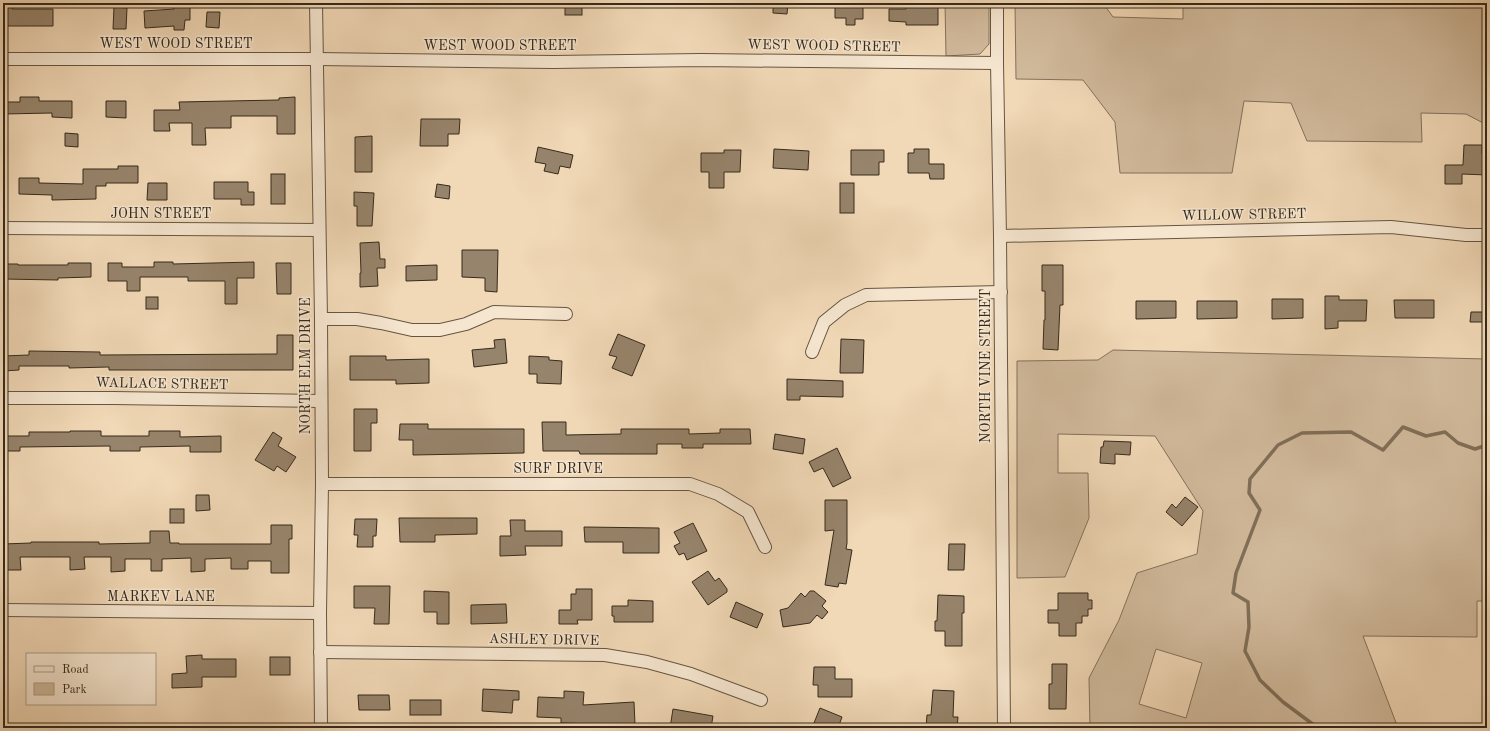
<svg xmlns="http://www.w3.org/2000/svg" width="1490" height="731" viewBox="0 0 1490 731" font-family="'Old Standard TT',serif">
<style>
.green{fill:#d1ba9c;stroke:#84725c;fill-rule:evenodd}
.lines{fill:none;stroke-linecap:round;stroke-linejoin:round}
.stream{stroke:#806f58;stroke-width:3.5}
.building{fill:#97846c;stroke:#362a1b}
.minor-casing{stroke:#655642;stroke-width:14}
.minor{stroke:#f6e6d0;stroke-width:12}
.labels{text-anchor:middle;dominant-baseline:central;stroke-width:3;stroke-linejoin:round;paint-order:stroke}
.street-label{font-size:14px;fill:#362a1b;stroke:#f6e6d0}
</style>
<rect width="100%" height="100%" fill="#f1d8b6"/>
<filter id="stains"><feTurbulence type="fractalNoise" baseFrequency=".005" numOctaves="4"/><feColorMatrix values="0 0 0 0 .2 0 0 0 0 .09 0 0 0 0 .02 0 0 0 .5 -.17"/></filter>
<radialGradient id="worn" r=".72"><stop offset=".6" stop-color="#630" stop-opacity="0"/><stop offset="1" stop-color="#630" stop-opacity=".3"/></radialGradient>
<g class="green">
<polygon points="945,3 989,3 989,44 980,54 946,56"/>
<polygon points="1015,3 1103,3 1113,17 1183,19 1183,3 1487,3 1487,125 1466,114 1421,113 1422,142 1307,141 1291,103 1244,101 1232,173 1120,173 1115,122 1083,80 1016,79"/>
<path d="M1113 350 1487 359V601H1477V637L1363 636 1398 728H1090L1089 678 1119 620 1137 573 1197 554 1203 511 1155 436 1058 434V473H1088L1089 518 1065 577 1017 578V361L1098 360ZM1156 649 1202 663 1186 718 1139 704Z"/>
</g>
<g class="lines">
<polyline class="stream" points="1318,728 1283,702 1260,680 1245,651 1249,627 1248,602 1233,593 1236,573 1260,510 1249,493 1250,479 1278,445 1302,433 1351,432 1383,450 1403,427 1426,436 1445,432 1458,443 1475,449 1487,445"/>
</g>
<g class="building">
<polygon points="175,3 190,3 190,20 185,20 184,30 174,30 174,26 145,28 144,11 174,9"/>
<rect x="565" y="3" width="17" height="12"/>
<polygon points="773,3 788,3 787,14 773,13"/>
<polygon points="863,3 863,19 855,19 855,25 846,25 846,18 835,18 835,4"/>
<polygon points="3,5 13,5 12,9 53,9 53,26 3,26"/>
<polygon points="906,6 938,6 938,25 906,25 906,22 889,21 889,9 906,9"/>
<polygon points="114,7 127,8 126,29 113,29"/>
<polygon points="207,12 220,12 219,28 206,27"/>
<polygon points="20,97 39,97 39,101 72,101 72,118 52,117 52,113 3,114 3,102 20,102"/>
<polygon points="295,97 295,134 277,134 277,116 231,116 231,128 205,128 206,145 192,145 192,123 169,123 170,131 154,131 154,110 180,110 179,102 279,100 279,98"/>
<polygon points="106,101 126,101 126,118 106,117"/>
<polygon points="421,119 460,119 459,134 448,134 448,146 420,146"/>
<polygon points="65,133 78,134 78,147 65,146"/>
<polygon points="372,136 372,172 355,172 355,137"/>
<polygon points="1464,145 1482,145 1482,154 1487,154 1487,175 1462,174 1462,184 1445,184 1445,165 1463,165"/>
<polygon points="538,147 573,155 570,168 560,166 558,174 544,171 546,164 535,162"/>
<polygon points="774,149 809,151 808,170 773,168"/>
<polygon points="914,149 929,149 929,164 944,164 944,179 930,179 929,173 908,173 908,153 914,153"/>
<polygon points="724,150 741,150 740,172 724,172 724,188 709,188 709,172 701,172 701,153 724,153"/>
<polygon points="851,150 884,150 884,162 879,162 879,175 851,175"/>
<polygon points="118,166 138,166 138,183 106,183 106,186 96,186 96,199 52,200 52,195 19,194 19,178 39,178 39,183 83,184 83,169 118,169"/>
<rect x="271" y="174" width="14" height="30"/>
<polygon points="214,182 248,182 248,192 254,192 254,205 241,205 241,199 214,199"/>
<polygon points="148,183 167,183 167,200 147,200"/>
<rect x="840" y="183" width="14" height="30"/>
<polygon points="437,184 450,186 449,199 435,197"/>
<polygon points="354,192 374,193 372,226 357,226 357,206 354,206"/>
<polygon points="379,242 380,259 385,259 385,268 377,268 378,286 360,287 360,273 361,273 360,243"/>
<polygon points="462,250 498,250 497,292 485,291 485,278 462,277"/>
<polygon points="154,262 173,262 173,264 254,262 254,278 237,278 237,304 225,304 225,281 188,281 188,277 140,277 140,291 127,291 127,281 108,281 108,263 122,263 122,267 154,267"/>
<polygon points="68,263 91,263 91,277 58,278 58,280 3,279 3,264 18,264 18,265 68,265"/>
<polygon points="276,263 291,263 291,294 277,294"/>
<polygon points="437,265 437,280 406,281 406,266"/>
<polygon points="1042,265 1063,265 1063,305 1060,305 1058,350 1043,349 1044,320 1045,320 1045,291 1042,291"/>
<polygon points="1325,296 1339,296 1339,300 1367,300 1366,321 1338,321 1338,328 1325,329"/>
<rect x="146" y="297" width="12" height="12"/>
<polygon points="1272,299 1303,299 1303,318 1272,319"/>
<polygon points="1394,300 1434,300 1434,318 1395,318"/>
<polygon points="1136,301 1176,301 1176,318 1136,319"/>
<polygon points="1197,301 1237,301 1237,318 1197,319"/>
<polygon points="1471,312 1487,312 1487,322 1470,322"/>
<polygon points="618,334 645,345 632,376 612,368 617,357 609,355"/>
<polygon points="277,335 293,335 293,370 109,370 109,367 69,368 69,366 19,366 19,370 3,371 3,356 29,355 29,351 100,352 100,355 277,354"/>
<polygon points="505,339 507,363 474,367 472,350 495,348 494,340"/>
<polygon points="841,339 864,340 863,373 840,373"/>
<polygon points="350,356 386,356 386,360 429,359 429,383 396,384 396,380 350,380"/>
<polygon points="529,356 549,357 549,360 562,361 561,384 537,383 537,374 529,374"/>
<polygon points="787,379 843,381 843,397 800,396 800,400 787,400"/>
<polygon points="354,409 377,409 377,423 371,423 371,451 354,451"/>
<polygon points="542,422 566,422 566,435 621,434 621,429 689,429 689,434 720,433 720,429 750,429 751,444 703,444 703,448 682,448 682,444 657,444 657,454 580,454 579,451 543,451"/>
<polygon points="400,424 428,424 428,429 524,429 524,453 413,455 413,440 399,440"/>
<polygon points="70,431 101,431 101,436 149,436 149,431 180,431 180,437 221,436 221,452 190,452 190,446 140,447 140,451 110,451 110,446 20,447 20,451 3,451 3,436 29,436 29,432 70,432"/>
<polygon points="273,432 282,438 278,446 296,457 286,472 277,466 274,471 255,460"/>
<polygon points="775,434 805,439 803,454 773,449"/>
<polygon points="1104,441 1131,442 1130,455 1115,454 1115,464 1100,463 1101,447 1103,447"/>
<polygon points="837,448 851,478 833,487 823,468 814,472 809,462"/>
<polygon points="196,495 209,495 210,510 196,511"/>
<polygon points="1185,497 1198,507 1182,526 1166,512 1172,504 1176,508"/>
<polygon points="825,500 847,500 847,543 846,549 852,550 846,584 839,583 838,587 825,585 834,530 825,531"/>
<rect x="170" y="509" width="14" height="14"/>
<polygon points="399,518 477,518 477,534 435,535 435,542 400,542"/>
<polygon points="355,519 377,519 376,536 373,536 373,547 357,547 358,535 354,535"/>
<polygon points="510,520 525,520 525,531 562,531 562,546 525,546 526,555 500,556 500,536 511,536"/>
<polygon points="693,523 707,551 687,560 684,553 679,555 674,546 680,543 674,532"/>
<polygon points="271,525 292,525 292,539 289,539 289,573 271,573 271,561 248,561 248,569 231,569 231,558 205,559 205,571 191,572 191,558 162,559 162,571 151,571 151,559 125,559 125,571 111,572 111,557 84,557 85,569 70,570 70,557 20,557 21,570 3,570 3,544 31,543 31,542 99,542 99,544 150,543 150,531 169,531 170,543 179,543 179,544 271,544"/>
<polygon points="584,527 659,528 659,553 623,553 623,542 585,542"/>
<polygon points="949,544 965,544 964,570 948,570"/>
<polygon points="708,571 715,581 719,578 727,589 727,592 708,605 692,582"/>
<polygon points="354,586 390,586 389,624 374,624 375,608 354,608"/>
<polygon points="576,589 592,589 592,620 577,620 578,624 559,624 559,610 571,610 571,594 576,594"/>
<polygon points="424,591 449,592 449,624 437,624 437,612 424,612"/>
<polygon points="810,591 814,591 826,601 822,606 828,612 822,619 817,615 810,623 783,627 780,610 788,608 801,593 805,597"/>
<polygon points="1058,593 1088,593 1088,600 1092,600 1092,609 1088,609 1088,616 1082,616 1082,623 1076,623 1076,636 1059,636 1059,623 1048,623 1048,610 1058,610"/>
<polygon points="938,595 964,596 964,613 962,613 962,646 945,646 945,631 935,631 935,621 937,621"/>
<polygon points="628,600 653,601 653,622 614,622 614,616 612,616 612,606 628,606"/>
<polygon points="736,602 763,614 757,628 730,617"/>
<polygon points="506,604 507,623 471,624 471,605"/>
<polygon points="202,655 202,659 236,659 236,677 202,677 202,687 172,688 172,674 187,673 186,656"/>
<rect x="270" y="657" width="20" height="18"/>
<polygon points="1052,664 1067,664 1066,709 1049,709 1049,684 1052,684"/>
<polygon points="814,667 835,667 835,679 852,679 852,697 818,697 818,685 813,685"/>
<polygon points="483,689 519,691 519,700 513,700 512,713 482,711"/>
<polygon points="933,690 954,691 953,717 958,717 957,728 926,728 927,715 931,715"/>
<polygon points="564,691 584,692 583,705 634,702 635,725 596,726 596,724 561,723 561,718 537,717 538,697 564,698"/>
<polygon points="358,695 389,695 390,710 359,710"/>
<rect x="410" y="700" width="31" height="15"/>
<polygon points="820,708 842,717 838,728 812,728"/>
<polygon points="673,709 713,716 711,728 670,728"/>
</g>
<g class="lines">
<g class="minor-casing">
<g id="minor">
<polyline points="316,3 321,319 322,484 320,613 321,728"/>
<polyline points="997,3 997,63 1000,236 1004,728"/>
<polyline points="3,59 317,59 553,62 701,60 997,63"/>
<polyline points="3,228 319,230"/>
<polyline points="1000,236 1391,227 1466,235 1487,235"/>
<polyline points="321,319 357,319 381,323 412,330 440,330 466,324 494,312 566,314"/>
<polyline points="812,352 824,322 845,305 866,295 1001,292"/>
<polyline points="3,398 113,398 321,401"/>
<polyline points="322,484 690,484 718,494 748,512 765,547"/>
<polyline points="3,610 320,613"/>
<polyline points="320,652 605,655 647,662 691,674 761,700"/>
</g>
</g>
<use href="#minor" class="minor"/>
</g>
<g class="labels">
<g class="street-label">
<text x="176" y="44">WEST WOOD STREET</text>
<text x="500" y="46">WEST WOOD STREET</text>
<text transform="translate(824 46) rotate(1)">WEST WOOD STREET</text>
<text x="161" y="214">JOHN STREET</text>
<text transform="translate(1244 215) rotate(-1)">WILLOW STREET</text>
<text transform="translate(306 366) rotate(-90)">NORTH ELM DRIVE</text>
<text transform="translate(986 366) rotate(-90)">NORTH VINE STREET</text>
<text transform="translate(162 384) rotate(1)">WALLACE STREET</text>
<text x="558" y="469">SURF DRIVE</text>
<text x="161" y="597">MARKEV LANE</text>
<text transform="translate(544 640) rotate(1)">ASHLEY DRIVE</text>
</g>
</g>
<rect width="1490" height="731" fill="none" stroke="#f1d8b6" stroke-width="16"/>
<rect x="4" y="4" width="1482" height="723" fill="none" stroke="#362a1b" stroke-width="2"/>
<rect x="8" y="8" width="1474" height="715" fill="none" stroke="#362a1b"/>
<rect x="26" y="653" width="130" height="52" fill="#f6e6d0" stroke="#a99b88"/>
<rect x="34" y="666" width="20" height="6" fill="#f6e6d0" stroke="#a99b88"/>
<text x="62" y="673" font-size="12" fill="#362a1b">Road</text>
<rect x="34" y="683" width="20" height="12" fill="#d1ba9c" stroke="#a99b88"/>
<text x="62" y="693" font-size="12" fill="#362a1b">Park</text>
<rect width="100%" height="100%" filter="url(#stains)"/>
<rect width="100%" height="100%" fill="url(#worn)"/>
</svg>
